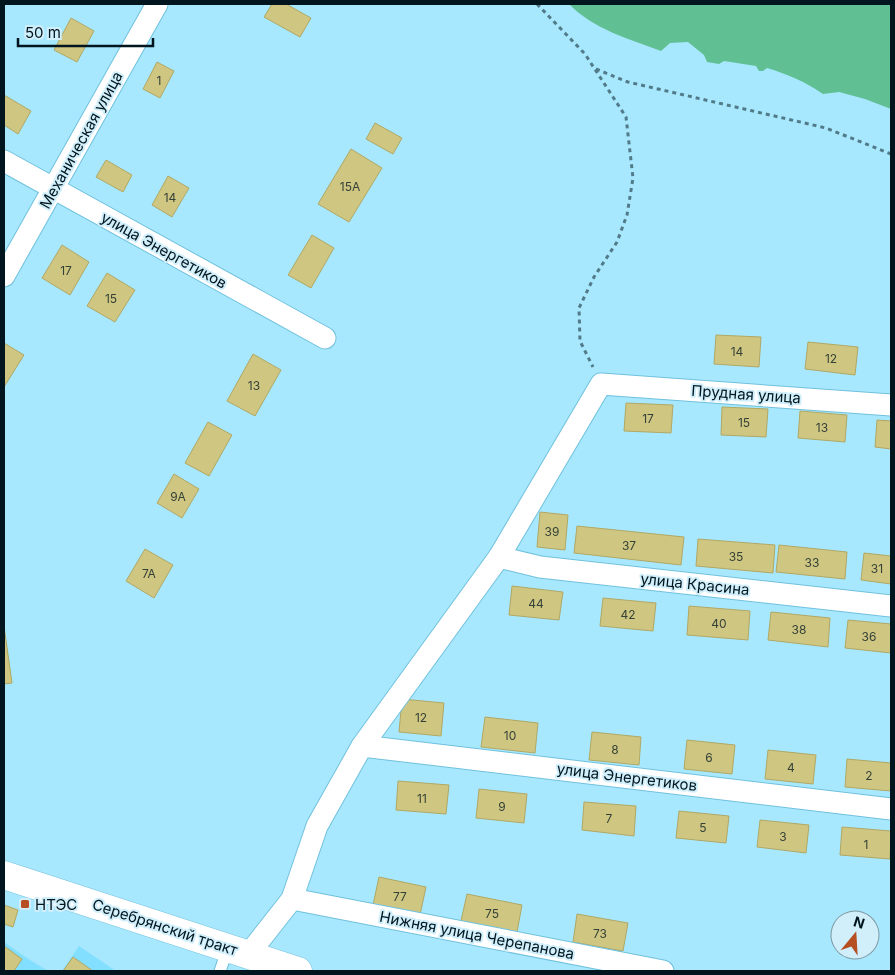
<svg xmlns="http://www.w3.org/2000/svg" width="895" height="975" viewBox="0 0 895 975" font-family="Inter,sans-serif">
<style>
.built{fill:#82dfff}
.water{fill:#60bf93}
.building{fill:#cfc682;stroke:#b0a864}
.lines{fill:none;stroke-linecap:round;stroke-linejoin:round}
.lane-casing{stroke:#70c1dd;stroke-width:13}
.street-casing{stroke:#70c1dd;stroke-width:23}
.primary-casing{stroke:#70c1dd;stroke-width:29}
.path{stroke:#517b89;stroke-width:3;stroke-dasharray:4 4;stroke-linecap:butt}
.lane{stroke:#fff;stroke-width:11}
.street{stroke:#fff;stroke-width:21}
.primary{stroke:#fff;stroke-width:28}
.poi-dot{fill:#b65023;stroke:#d1effb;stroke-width:2}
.labels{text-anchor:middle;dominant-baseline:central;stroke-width:4;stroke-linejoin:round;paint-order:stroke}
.number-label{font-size:12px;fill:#344136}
.street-label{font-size:15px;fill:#00151d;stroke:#d1effb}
.poi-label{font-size:15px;fill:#00151d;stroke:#d1effb;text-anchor:start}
</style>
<rect width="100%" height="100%" fill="#a8e8fe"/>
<g class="built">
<polygon points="4,942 30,960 48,971 4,971"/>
<polygon points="79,946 116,971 62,971"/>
</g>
<path class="water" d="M569 4H891V109L865 99 839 92 823 94C806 82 787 74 767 68L763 71H759L756 66 724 61 719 64 707 62 704 55 688 42 670 43 661 51C629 39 593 29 569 4Z"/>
<g class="building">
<polygon points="272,4 286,4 311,18 300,37 264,17"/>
<polygon points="71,18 94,31 77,62 54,50"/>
<polygon points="157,62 174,71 160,98 143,89"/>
<polygon points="4,95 31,111 18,134 4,125"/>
<polygon points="375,123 402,138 393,154 366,139"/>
<polygon points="351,149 382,168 349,222 318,204"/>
<polygon points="106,160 132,175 123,192 96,177"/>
<polygon points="168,176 189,188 172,217 152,205"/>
<polygon points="312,235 334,248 311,288 288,275"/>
<polygon points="62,245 89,262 70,295 42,278"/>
<polygon points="107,273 135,290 115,322 87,306"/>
<polygon points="716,335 761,337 759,367 714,364"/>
<polygon points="808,342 858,347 855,375 805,369"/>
<polygon points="4,343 24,355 4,387"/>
<polygon points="253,354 281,370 255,416 227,401"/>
<polygon points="626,403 673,405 671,433 624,431"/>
<polygon points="722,407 768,409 766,437 721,435"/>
<polygon points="800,411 847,415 845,442 798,438"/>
<polygon points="877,420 891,421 891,449 875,447"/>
<polygon points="208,422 232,435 209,476 185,463"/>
<polygon points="174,474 199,489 182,518 157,503"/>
<polygon points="540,512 568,515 565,550 537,547"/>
<polygon points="577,526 684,537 681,565 574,553"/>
<polygon points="698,539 775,545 773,573 696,566"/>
<polygon points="779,545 847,552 845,579 776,572"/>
<polygon points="145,549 173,565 154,598 126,581"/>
<polygon points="864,553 891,556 891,584 861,580"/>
<polygon points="512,586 563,592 559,620 509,615"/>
<polygon points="603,598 656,603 653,631 600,626"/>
<polygon points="689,606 750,611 748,640 687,635"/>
<polygon points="771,612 830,618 828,647 768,640"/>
<polygon points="848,620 891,624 891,653 845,648"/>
<polygon points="4,626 12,683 4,684"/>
<polygon points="402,699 444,703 441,736 399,732"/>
<polygon points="485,717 538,723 535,753 481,747"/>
<polygon points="592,732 641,737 639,765 589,760"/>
<polygon points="687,740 735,745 732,774 684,769"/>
<polygon points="768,750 816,755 813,784 765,779"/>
<polygon points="847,759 891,763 891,791 845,787"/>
<polygon points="398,781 449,785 446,814 396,810"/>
<polygon points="479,789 527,794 524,823 476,818"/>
<polygon points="584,802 636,806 634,836 582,830"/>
<polygon points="679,811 729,816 726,843 676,838"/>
<polygon points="760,820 809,825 806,853 757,847"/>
<polygon points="842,827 891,831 890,859 840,855"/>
<polygon points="379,877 426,887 420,915 373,905"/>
<polygon points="467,894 522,905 517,932 461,921"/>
<polygon points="4,905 18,910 13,927 4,924"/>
<polygon points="577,914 628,923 623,951 573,942"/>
<polygon points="4,946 22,959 14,971 4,971"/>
<polygon points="73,957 93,971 63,971"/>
</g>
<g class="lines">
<g class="lane-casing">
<polyline id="lane" points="220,971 228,948"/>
</g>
<g class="street-casing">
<g id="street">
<polyline points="4,161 325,338"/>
<polyline points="4,276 157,4"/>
<polyline points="499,557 540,567 891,606"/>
<polyline points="362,746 891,809"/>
<polyline points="292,899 663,971"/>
<polyline points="248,955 292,899 317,826 362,746 499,557 601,384 891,405"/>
</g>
</g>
<g class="primary-casing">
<polyline id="primary" points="4,875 298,971"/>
</g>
<g class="path">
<polyline points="537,4 585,54 626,117 633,178 627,215 617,242 594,277 579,308 580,341 593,367"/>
<polyline points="596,69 628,82 826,128 891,154"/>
</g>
<use href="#lane" class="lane"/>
<use href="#street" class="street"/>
<use href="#primary" class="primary"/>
</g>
<rect class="poi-dot" x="20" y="899" width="10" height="10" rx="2.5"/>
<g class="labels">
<g class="number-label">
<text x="159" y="80">1</text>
<text x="350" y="186">15А</text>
<text x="170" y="197">14</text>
<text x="66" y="270">17</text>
<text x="111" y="298">15</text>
<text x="737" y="351">14</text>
<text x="831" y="358">12</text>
<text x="254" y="385">13</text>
<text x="648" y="418">17</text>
<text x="744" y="422">15</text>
<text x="822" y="427">13</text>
<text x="178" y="496">9А</text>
<text x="552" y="531">39</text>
<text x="629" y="545">37</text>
<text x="736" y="556">35</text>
<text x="812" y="562">33</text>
<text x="877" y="568">31</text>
<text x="149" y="573">7А</text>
<text x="536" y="603">44</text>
<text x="628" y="614">42</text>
<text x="719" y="623">40</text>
<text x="799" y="629">38</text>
<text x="869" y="636">36</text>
<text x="421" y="717">12</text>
<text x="510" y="735">10</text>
<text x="615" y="749">8</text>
<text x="709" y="757">6</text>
<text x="791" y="767">4</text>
<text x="869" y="775">2</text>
<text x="422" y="798">11</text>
<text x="502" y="806">9</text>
<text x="609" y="818">7</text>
<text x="703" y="827">5</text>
<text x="783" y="836">3</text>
<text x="866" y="844">1</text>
<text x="400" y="896">77</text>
<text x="492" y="913">75</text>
<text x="600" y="933">73</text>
</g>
<g class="street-label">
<text transform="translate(81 140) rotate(-61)">Механическая улица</text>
<text transform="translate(164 250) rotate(29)">улица Энергетиков</text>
<text transform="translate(746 394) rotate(4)">Прудная улица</text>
<text transform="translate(695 584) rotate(6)">улица Красина</text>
<text transform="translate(627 777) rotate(7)">улица Энергетиков</text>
<text transform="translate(165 927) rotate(18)">Серебрянский тракт</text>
<text transform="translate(477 935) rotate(11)">Нижняя улица Черепанова</text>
</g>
<g class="poi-label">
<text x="35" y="904">НТЭС</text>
</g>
</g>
<rect width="895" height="975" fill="none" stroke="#00151d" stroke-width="10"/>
<g transform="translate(855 935) rotate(18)"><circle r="24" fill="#d1effb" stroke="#7d98a2"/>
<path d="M0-4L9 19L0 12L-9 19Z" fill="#b65023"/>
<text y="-8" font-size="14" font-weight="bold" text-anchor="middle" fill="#00151d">N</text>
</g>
<path d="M18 38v8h135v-8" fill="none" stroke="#00151d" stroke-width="2.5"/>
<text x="25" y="38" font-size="15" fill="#00151d" stroke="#d1effb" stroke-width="4" paint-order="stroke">50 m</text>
</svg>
